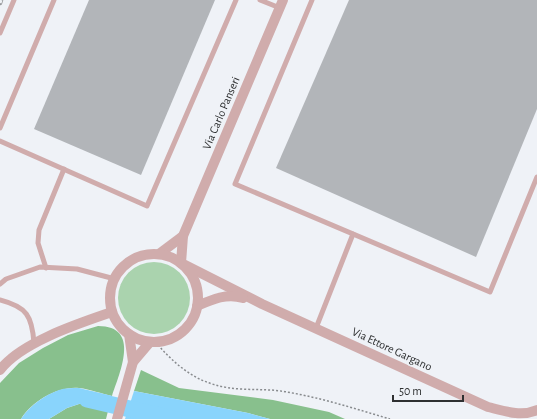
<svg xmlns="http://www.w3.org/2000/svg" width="537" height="419" viewBox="0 0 537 419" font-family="'Alegreya Sans',sans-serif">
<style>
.green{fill:#aad3ae}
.forest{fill:#88c08d}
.water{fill:#89d4fc}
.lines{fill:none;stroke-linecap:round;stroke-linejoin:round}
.river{stroke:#89d4fc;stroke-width:17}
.building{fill:#b2b5b9}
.path{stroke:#888b8e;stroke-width:1.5;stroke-dasharray:2 2;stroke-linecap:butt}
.service{stroke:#d0acac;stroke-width:5}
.minor{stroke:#d0acac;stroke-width:10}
.rail-casing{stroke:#96989b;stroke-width:4.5}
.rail{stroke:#eff2f7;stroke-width:3;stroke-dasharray:9;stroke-linecap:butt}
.labels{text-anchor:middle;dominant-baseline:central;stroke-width:3.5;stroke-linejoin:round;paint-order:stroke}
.street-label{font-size:12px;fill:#2e3031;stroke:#eff2f7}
</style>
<rect width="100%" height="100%" fill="#eff2f7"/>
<circle class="green" cx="154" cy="298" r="36"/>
<g class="forest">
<path d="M98 326C141 326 120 372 112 396 102 394 90 389 79 388 58 386 32 401 21 419H0V383L19 363 43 348 68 335Z"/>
<polygon points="141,370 179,388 273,400 329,412 345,419 270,419 248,413 134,391"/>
<polygon points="82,403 108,411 106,419 49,419 67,408"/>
</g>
<g class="water">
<path d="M79 388 112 396 108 411 82 403 67 408 49 419H21C29 406 45 395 59 390 65 388 72 388 79 388Z"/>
<polygon points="134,391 248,413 270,419 125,419"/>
</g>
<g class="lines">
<polyline class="river" points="87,399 173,419"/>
</g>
<g class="building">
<polygon points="89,0 215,0 141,175 34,129"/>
<polygon points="349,0 537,0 537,109 476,257 276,168"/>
</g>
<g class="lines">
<path class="path" d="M158 345C182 372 204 387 241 389 257 390 272 389 287 392 322 398 356 409 390 419"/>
<g class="service">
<polyline points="260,0 280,8"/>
<polyline points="312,0 235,184 490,292 537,177"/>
<polyline points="0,33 14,0"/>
<polyline points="0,128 54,0"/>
<polyline points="0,141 147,206 236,0"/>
<polyline points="46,268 38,243 39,230 64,169"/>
<polyline points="0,284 6,279 40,267 77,269 115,279"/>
<path d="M0 300C27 307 32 316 34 343"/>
<polyline points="316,328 353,234"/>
</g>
<g class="minor">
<path d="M283 0 183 236 181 263 262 304 488 407C504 411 521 417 537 410"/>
<polyline points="159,254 183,236"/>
<circle cx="154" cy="298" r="44"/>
<path d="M197 306C213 299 227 293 243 298"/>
<polyline points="129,334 133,362"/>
<path d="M0 370C21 342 80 323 112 312"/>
<polyline points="117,419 133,362 150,342"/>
</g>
<g class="rail-casing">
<polyline id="rail" points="0,3 1,0"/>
</g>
<use href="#rail" class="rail"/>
</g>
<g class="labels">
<g class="street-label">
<text transform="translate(221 113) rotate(-67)">Via Carlo Panseri</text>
<text transform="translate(392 349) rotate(25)">Via Ettore Gargano</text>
</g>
</g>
<path d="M393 395v6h70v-6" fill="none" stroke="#2e3031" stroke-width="2"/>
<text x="399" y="395" font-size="12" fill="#2e3031" stroke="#eff2f7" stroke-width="3" paint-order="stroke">50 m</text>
</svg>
